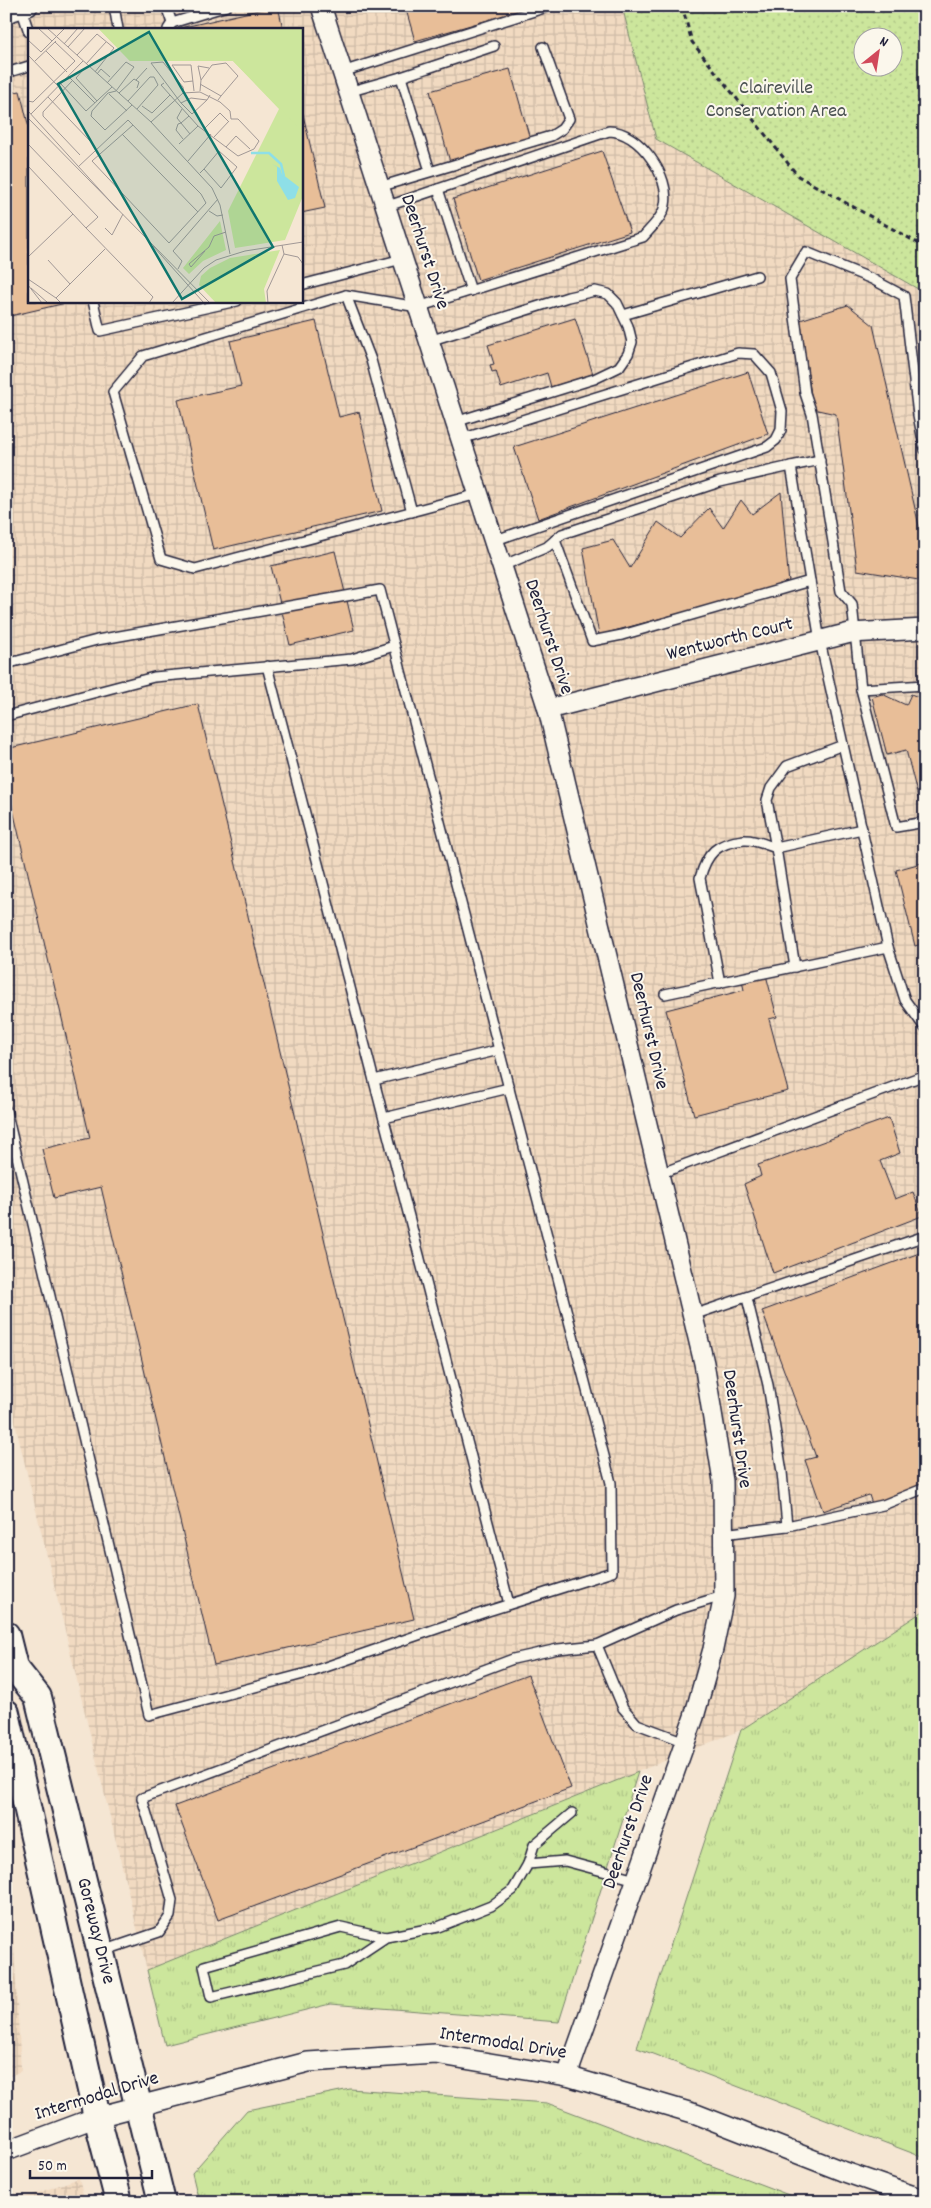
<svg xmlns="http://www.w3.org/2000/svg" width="931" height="2208" viewBox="0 0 931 2208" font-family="Dekko,sans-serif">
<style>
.industrial{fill:url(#industrial-grid);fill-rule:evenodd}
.grass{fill:url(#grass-tufts);stroke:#77846c}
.park{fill:url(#park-dots);stroke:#77846c;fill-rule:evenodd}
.building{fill:#e8be98;stroke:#22223b}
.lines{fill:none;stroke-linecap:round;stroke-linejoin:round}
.service-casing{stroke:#22223b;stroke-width:12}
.minor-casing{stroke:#22223b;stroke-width:22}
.secondary-casing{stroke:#22223b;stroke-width:30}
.path{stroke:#22223b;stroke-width:3;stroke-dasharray:5 4;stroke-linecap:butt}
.service{stroke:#fbf7ec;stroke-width:9}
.minor{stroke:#fbf7ec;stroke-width:19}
.secondary{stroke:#fbf7ec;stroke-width:26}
.labels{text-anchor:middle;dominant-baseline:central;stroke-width:4;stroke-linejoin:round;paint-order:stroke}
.park-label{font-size:20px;fill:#4c5353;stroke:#fbf7ec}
.street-label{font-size:20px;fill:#22223b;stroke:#fbf7ec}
.inset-river{fill:none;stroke:#8edfe7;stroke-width:2.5}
.inset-road{fill:none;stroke:#a19896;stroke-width:1}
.view{fill:#0f766e;fill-opacity:0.15;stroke:#0f766e;stroke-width:2.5}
.inset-edge{fill:none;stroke:#22223b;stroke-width:2.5}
</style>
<defs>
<pattern id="industrial-grid" width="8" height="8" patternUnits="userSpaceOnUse" patternTransform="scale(1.25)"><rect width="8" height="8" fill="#f1dac1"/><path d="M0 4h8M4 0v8" fill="none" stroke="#cebba7"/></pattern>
<pattern id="grass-tufts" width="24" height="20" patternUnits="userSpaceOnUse" patternTransform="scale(1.25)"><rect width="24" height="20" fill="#cce69c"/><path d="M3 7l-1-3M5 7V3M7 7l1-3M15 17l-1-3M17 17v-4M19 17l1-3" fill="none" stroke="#afc587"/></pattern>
<pattern id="park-dots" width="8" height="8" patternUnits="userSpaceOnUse" patternTransform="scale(1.25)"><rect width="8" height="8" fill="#cce69c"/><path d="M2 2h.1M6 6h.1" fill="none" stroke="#afc587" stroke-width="1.8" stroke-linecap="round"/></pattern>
</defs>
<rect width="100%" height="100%" fill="#f5e6d3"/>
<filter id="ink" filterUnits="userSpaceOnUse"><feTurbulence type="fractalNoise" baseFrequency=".02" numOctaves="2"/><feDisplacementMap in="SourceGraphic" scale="10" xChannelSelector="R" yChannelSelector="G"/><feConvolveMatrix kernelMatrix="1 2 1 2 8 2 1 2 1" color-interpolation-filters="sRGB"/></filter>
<g filter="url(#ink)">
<g class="industrial">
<path d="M6 6H622L656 139 925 293V1610L741 1730 147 1970 6 1386ZM29 29H301V301H29Z"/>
<polygon points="6,1871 11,1894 21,2071 6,2078"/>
<polygon points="79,2178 85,2202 13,2202"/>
</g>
<g class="grass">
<polygon points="925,1610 925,2158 637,2048 741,1730"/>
<polygon points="638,1772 559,2022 330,2004 165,2045 147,1970"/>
<polygon points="350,2089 547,2103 807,2202 199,2202 192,2173 247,2110"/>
</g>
<path class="park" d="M622 6H925V293L656 139ZM864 38H894V68H864Z"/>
<g class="building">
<polygon points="278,6 283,29 180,28 276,6"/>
<polygon points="405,6 537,6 415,41"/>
<polygon points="510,69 530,139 450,162 430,91"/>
<polygon points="20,91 29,128 29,301 70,302 6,317 6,94"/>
<polygon points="301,106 325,208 301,213"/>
<polygon points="602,151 630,232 478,280 453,199"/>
<polygon points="848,305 873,325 925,552 925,581 857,570 836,414 813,409 800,320"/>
<polygon points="575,318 593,374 551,387 547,373 501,388 496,371 492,372 490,365 494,364 488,345"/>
<polygon points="316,321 339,417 359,412 382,511 213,550 178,400 241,386 230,341"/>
<polygon points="748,372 768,434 538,519 514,447"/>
<polygon points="781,492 789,584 599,635 583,548 613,540 630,568 658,522 680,538 709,508 723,528 741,500 752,514"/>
<polygon points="335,551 354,630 290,645 271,566"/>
<polygon points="882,694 906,705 911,694 925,700 925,799 919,801 906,750 887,755 872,697"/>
<polygon points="198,704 414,1619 214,1665 101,1187 54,1198 42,1149 90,1138 6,780 6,749"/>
<polygon points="925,862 925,943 915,946 896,870"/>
<polygon points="766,975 777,1017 769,1019 788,1091 694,1115 666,1010 744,990 742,981"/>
<polygon points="889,1118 900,1153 880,1161 895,1199 913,1192 922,1216 773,1273 744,1184 761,1176 758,1165"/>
<polygon points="925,1251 925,1485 872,1504 869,1495 823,1511 805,1460 816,1457 762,1311"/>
<polygon points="528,1675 571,1788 218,1920 175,1806"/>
</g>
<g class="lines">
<g class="service-casing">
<g id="service">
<polyline points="114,6 118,29"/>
<polyline points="166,6 172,23"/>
<polyline points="21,8 29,32"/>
<polyline points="168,29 172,23 227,6"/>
<polyline points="342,72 550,6"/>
<polyline points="6,73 29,66"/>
<polyline points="401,77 494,46"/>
<polyline points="348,92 401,77 430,171"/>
<polyline points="379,187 551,136 562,129 569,119 543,47"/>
<polyline points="438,189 471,291"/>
<path d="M385 207 609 131C639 131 671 177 665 205 663 217 651 228 643 237L418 307 346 295 143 356 113 392 161 559 195 569 478 494"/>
<polyline points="301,285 402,259"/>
<polyline points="346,295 371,360 412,512"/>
<polyline points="93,301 100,331 237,301"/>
<polyline points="623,315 757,276"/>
<polyline points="429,341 568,297 595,291 608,294 617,303 628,326 632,342 628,354 619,367 594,379 455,422"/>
<polyline points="461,439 738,353 754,354 771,373 782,411 781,430 776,440 767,447 493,541"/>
<polyline points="925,450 918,415 904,296 872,279 806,252 790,279 805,393 812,414 841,591 852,604 861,689 925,685"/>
<polyline points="820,460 791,466 820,641 888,947"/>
<polyline points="555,540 592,641 622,635 810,581"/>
<polyline points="502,566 547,547 562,534 720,482 791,466"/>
<polyline points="6,664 97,640 380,590 611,1483 612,1572 488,1611 311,1672 149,1715 6,1110"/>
<polyline points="267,666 509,1604"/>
<polyline points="861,689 896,827 925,822"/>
<polyline points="6,716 154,677 352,659 394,646"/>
<polyline points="843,745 787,766 771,788 767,800 776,848 862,829"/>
<path d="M720 983 700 878C707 853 716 843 744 840 754 839 767 845 776 848L795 967"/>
<polyline points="665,994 888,947 905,1000 925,1028"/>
<polyline points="374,1080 499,1050"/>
<polyline points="384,1118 509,1088"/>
<polyline points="659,1174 925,1075"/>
<polyline points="747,1298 768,1385 782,1472 787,1526 883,1505 925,1488"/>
<polyline points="693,1315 925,1236"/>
<polyline points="723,1534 787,1526"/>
<polyline points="597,1645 623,1708 637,1724 685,1742"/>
<polyline points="528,1864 534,1845 572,1813"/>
<polyline points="386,1937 344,1965 211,1997 204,1966 341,1927 386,1937 438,1927 491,1906 513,1890 528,1864 565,1861 636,1880"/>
<polyline points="103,1951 159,1932 170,1916 172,1900 142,1798 513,1659 558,1649 597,1645 676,1610 723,1596"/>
</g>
</g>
<g class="minor-casing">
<g id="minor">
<polyline points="321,6 548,709 704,1363 723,1481 724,1596 713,1649 694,1717 567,2076"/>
<polyline points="6,13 28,6"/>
<polyline points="548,709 850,633 925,629"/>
<polyline points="6,2151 97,2117 308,2062 435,2054 567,2076 696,2114 842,2171 925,2200"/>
</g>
</g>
<g class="secondary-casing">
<g id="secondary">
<polyline points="6,1635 14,1667 38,1697 162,2202"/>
<polyline points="6,1713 97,2117 119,2202"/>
</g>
</g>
<polyline class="path" points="682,6 692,42 798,176 925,247"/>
<use href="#service" class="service"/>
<use href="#minor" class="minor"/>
<use href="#secondary" class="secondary"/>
</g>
</g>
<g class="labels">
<g class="park-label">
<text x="776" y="89">Claireville<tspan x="776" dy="23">Conservation Area</tspan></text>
</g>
<g class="street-label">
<text transform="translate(424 252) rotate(72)">Deerhurst Drive</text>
<text transform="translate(548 637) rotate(72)">Deerhurst Drive</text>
<text transform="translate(730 640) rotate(-14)">Wentworth Court</text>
<text transform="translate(648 1031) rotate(77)">Deerhurst Drive</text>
<text transform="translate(736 1429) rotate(82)">Deerhurst Drive</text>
<text transform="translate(629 1832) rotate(-71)">Deerhurst Drive</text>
<text transform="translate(95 1931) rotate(76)">Goreway Drive</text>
<text transform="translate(503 2044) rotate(9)">Intermodal Drive</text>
<text transform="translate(97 2097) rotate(-17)">Intermodal Drive</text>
</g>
</g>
<g transform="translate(28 28)">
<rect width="275" height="275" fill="#f5e6d3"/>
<path d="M70 0H275V168L257 212 207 220 200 183 251 81 205 33H102ZM192 193 198 222 175 233 161 246 155 240ZM252 222 236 261 238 275H188L171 257 173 248 182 240 202 230Z" fill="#cce69c"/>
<path d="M70 0H275V104L205 33H102Z" fill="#cce69c"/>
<path d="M244 136 252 140 254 146 271 159 267 170 260 172 249 153V139Z" fill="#8edfe7"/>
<path class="inset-river" d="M223 125H241L253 136 256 148"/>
<path class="inset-road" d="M10 0 24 13 37 0M19 0 123 94 184 160 192 177 202 226M0 12 13 24 24 13M36 16 50 0M40 19 57 0M18 23 39 44M0 27 30 58M49 27 69 6 86 20 67 44M7 33 28 13M58 36 78 14M55 42 48 50 69 73M69 46 73 41 82 49M40 48 67 75M108 52 119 40M173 52 170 38 181 40M44 53 15 84V88L52 127M165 53 156 54 144 37H163L166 63M79 55 98 34 106 39 88 63 80 65 64 83 63 88 77 102 104 77M136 55 133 57 170 98M33 56 58 83 84 59M172 56 193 68 190 72M172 63 173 52 184 37 198 35 210 48 193 68M91 65 106 51 111 54 109 60M156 65 155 59 135 34 123 35 153 75 163 70 179 72 182 67M81 66 99 83M20 69 63 114M0 73 5 74 47 33 27 14M100 73 122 49H126L130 57 109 81M153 75 164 86 179 72M114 78 124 85 142 67M154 81 149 90 153 95 161 88M0 83 90 182M3 86 55 33M0 90 182 275M123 94 155 65 172 64 192 74 202 83 203 91H210L231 113 226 121 210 128 170 98 151 116M177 100 192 85 201 94M94 106 170 184M186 109 201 93M155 111 148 102 150 96 153 95 162 106M0 116 70 189 58 200 0 138M198 119 208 108 222 121M160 133 183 106M50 139 100 92 148 141 173 166 178 175 141 215 64 133 105 97M172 145 176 141 193 160 209 139 191 123 176 141M181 183 189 188 195 187M58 200 125 269 121 275M77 200 84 207 95 186M125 218 176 275M177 223 163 239 161 236 181 219 186 208 198 204M256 226 270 229 275 236M0 229 45 186M20 232 42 256M150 241 154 233 145 223 190 171M0 251 28 270M0 257 14 275M3 260 20 275M33 275 28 270 77 221M144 275 176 240 188 232 217 223 275 214M240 275 239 263 256 226 254 217"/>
<path class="view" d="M121 4 245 219 154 271 30 56Z"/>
<rect width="275" height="275" class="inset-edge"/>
</g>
<rect width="931" height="2208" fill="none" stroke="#fbf7ec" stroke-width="25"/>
<rect x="12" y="12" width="906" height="2183" fill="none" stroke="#22223b" stroke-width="2" filter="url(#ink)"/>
<g transform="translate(878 52) rotate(30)"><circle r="24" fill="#fbf7ec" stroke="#a4a2a5"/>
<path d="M0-4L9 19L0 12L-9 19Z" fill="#d1495b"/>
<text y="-8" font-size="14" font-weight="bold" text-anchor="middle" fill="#22223b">N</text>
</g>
<path d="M30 2170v8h122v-8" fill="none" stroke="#22223b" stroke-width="2.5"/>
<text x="38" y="2170" font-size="15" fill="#22223b" stroke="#fbf7ec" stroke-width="4" paint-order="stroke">50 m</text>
</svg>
